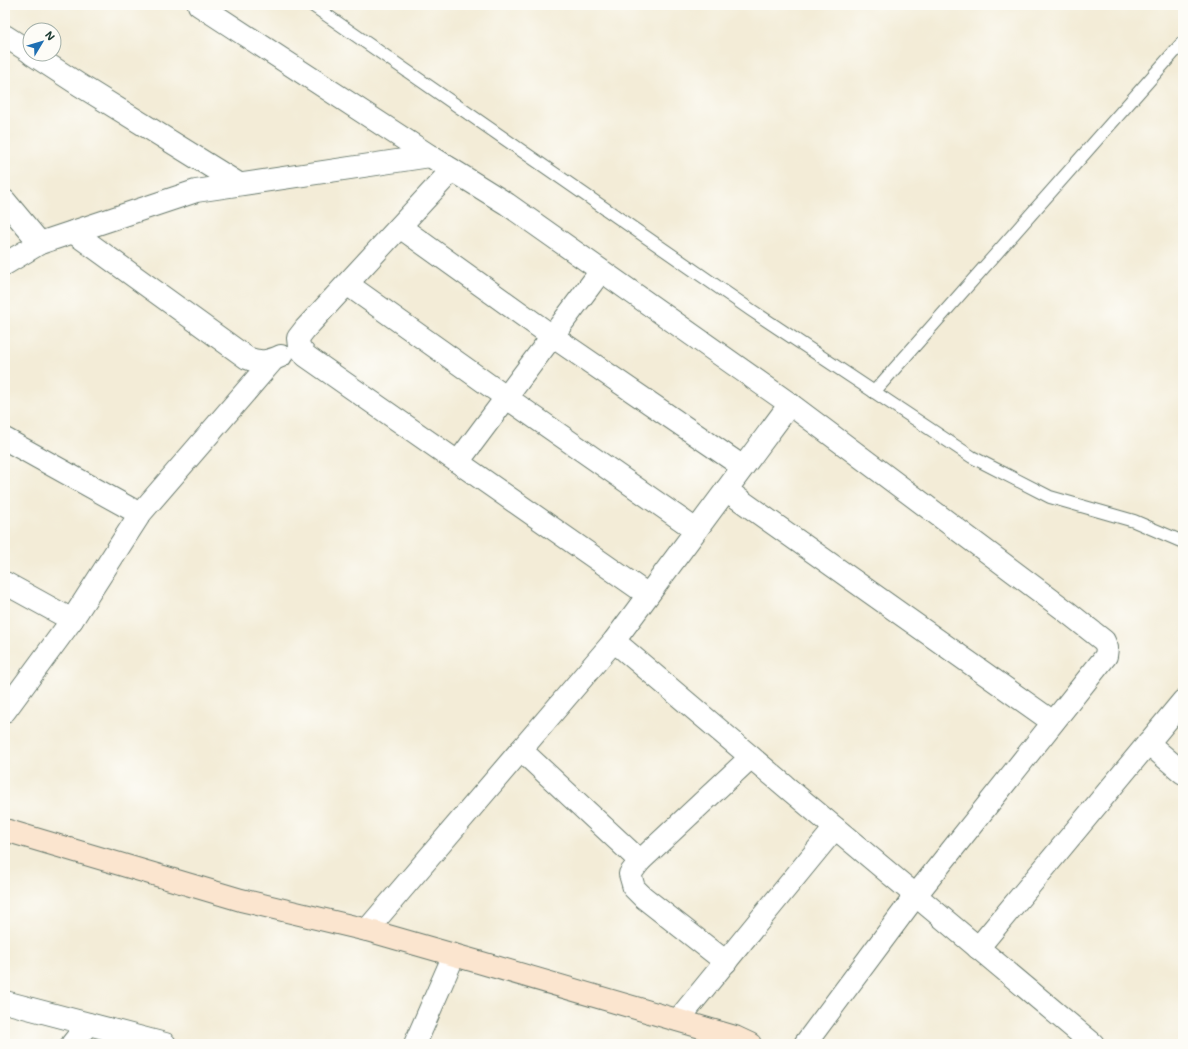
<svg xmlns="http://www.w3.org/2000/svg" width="1188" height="1049" viewBox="0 0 1188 1049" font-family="Mali,sans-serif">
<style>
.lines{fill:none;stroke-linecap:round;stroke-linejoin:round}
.lane-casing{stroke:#697a6d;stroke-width:14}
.street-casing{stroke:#697a6d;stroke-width:24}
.secondary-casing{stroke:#697a6d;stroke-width:24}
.lane{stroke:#fff;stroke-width:12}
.street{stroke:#fff;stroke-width:22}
.secondary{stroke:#fbe5cf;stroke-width:22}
</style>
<rect width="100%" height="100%" fill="#fdfcf7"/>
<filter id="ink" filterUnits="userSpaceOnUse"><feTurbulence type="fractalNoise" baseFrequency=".025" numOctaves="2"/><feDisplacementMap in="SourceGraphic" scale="8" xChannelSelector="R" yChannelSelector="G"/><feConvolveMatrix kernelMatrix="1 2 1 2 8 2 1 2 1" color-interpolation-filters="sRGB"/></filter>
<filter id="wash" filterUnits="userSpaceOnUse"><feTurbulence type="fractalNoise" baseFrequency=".012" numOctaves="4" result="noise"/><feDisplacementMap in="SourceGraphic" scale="16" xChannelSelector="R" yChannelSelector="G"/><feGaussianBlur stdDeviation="0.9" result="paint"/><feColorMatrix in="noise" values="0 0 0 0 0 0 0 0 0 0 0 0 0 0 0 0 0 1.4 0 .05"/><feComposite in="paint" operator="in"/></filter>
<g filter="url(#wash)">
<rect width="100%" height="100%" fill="#f3ecd7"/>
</g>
<g filter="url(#ink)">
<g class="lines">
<g class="lane-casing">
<g id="lane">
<polyline points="312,5 751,310 972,457 1050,497 1134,521 1183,542"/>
<polyline points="874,392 1183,42"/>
</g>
</g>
<g class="street-casing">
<g id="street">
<polyline points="199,5 430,156"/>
<polyline points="5,36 30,52"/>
<polyline points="32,54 78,84 239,184"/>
<polyline points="452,170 305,329 298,338 299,347 306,356 648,595"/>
<polyline points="5,201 40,243"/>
<polyline points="400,227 552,336 743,467"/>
<path d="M73 232 247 358C260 363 268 362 281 356"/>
<polyline points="5,264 40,243 196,191 430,156 507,204 790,404 1066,611 1104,641 1107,648 1106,656 916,895 805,1044"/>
<polyline points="347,284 507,398 696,530"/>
<polyline points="5,439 140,514"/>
<polyline points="458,462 601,271"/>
<polyline points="726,490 1053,722"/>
<polyline points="5,583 72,620"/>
<path d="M614 641C773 776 933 911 1093 1044"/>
<polyline points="5,711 72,620 140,514 273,360"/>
<polyline points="1148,743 1183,773"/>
<polyline points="521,750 640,861"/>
<polyline points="367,930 614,641 790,404"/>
<polyline points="978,948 1183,701"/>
<polyline points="726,962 643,897 634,888 630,874 640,861 751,757"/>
<polyline points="5,1002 165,1044"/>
<polyline points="678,1020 835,828"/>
<polyline points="72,1044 88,1024"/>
<polyline points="415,1044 454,955"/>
</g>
</g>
<g class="secondary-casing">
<polyline id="secondary" points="5,830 241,900 367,930 482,963 735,1037 750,1044"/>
</g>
<use href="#lane" class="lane"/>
<use href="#street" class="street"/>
<use href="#secondary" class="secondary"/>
</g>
</g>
<rect width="1188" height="1049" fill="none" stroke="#fdfcf7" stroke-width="20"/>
<g transform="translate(42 42) rotate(52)"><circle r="19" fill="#fdfcf7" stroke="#a4b0a9"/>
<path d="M0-3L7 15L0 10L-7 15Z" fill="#1f6fb2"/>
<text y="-6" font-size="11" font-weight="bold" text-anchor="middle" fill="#1f3d34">N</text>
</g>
</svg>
